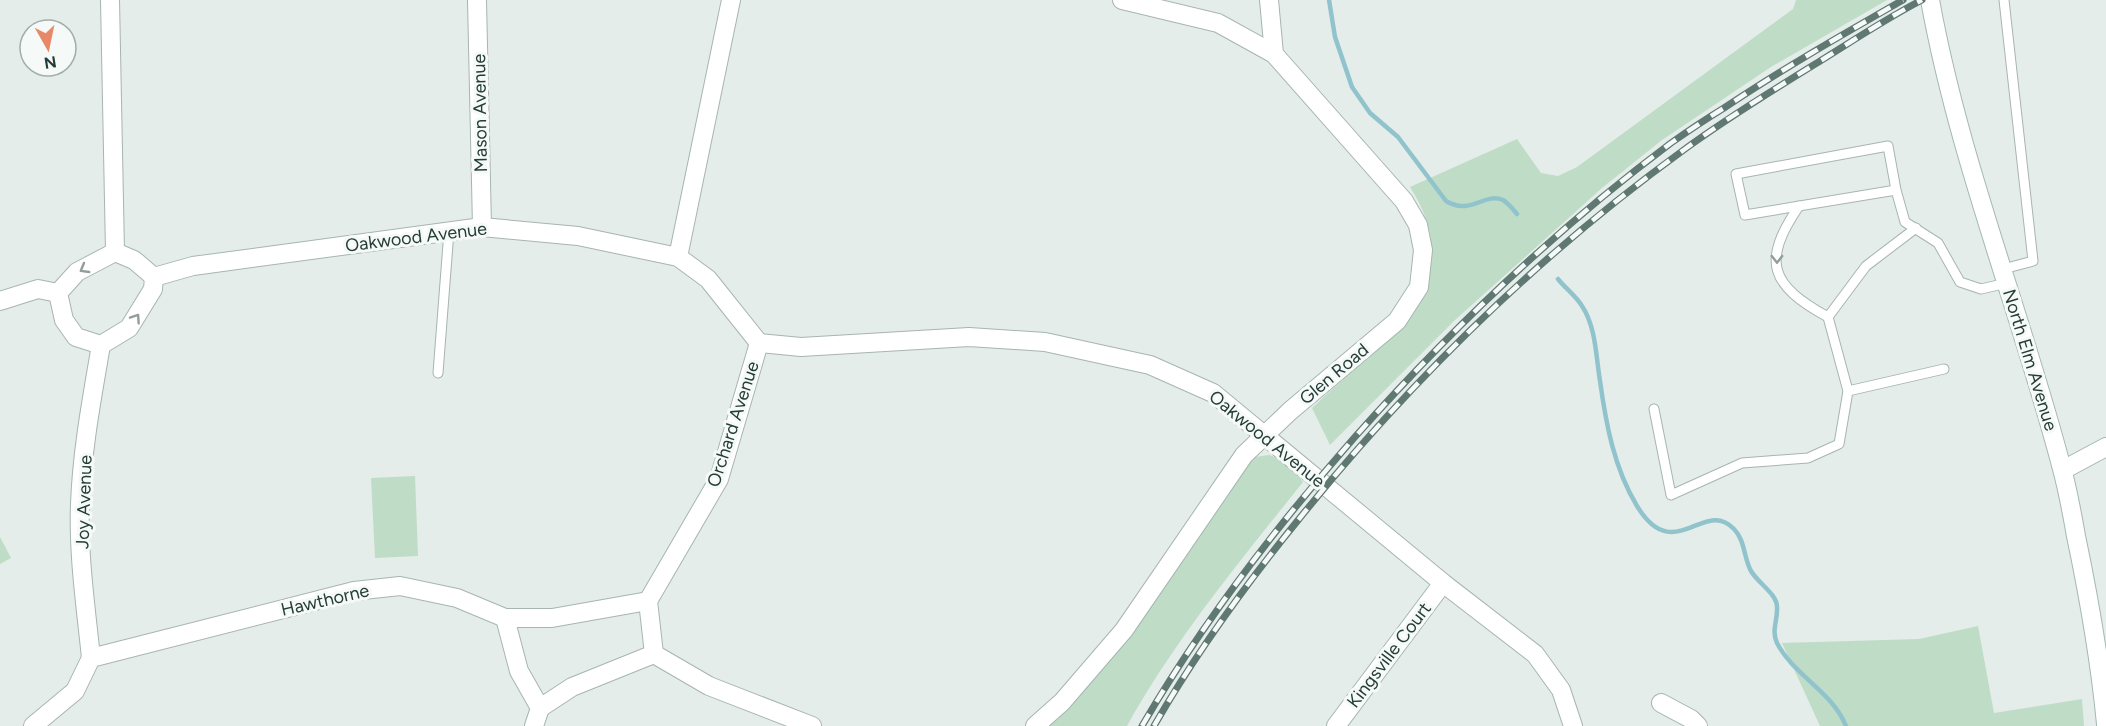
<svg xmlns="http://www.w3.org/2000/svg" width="2106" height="726" viewBox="0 0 2106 726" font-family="Figtree,sans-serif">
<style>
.green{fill:#bfdcc7}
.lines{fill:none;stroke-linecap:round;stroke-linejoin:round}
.stream{stroke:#91c3cd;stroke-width:4.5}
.service-casing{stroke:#a7b5b0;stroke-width:11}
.minor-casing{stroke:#a7b5b0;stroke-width:20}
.secondary-casing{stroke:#a4b8b1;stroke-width:20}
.service{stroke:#fff;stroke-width:9}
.minor{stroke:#fff;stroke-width:18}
.secondary{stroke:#fff;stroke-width:18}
.rail-casing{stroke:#607872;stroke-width:7}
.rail{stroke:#f5f9f7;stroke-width:4.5;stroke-dasharray:14;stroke-linecap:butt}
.oneway{stroke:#929e9b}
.labels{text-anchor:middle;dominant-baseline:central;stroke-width:6;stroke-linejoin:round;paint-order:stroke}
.street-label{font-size:18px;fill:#253d37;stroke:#f5f9f7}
</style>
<rect width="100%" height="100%" fill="#e4ede9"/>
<g class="green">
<path d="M1796 0H1887L1771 67 1662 140 1602 188 1455 320 1330 445 1312 408C1331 390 1351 372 1370 355 1381 344 1394 335 1404 323 1439 279 1441 235 1410 187L1517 139 1541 173 1558 176 1577 167 1793 9Z"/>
<path d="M1269 455C1281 458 1296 471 1303 482 1241 560 1176 638 1127 726H1043L1245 469 1255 457Z"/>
<polygon points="415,476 418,556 375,558 371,478"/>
<polygon points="0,537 11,558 0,564"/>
<polygon points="1978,626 1994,713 2082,699 2084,726 1820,726 1782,643 1919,639"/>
</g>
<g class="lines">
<g class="stream">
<path d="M1329 0 1335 37 1352 87 1370 113 1398 137 1446 201C1471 216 1484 192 1503 200 1508 203 1513 209 1517 214"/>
<path d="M1558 279C1565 288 1576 296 1582 306 1596 327 1596 357 1600 381 1606 424 1614 468 1637 506 1674 567 1704 497 1734 529 1745 540 1744 559 1751 571 1758 583 1777 594 1777 607 1778 620 1771 630 1777 643 1794 676 1832 691 1846 726"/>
</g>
<g class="service-casing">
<g id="service">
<polyline points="1896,190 1888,146 1736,174 1745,215 1896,190 1905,222 1938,243 1960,282 1981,289 2007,283"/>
<path d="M1799 206C1761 262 1770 285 1828 317"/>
<polyline points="1916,228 1866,266 1828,317 1848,391 1944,369"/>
<polyline points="2003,269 2033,261 2004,0"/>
<polyline points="438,373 449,231"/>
<polyline points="1654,409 1671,495 1742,463 1808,458 1839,444 1848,391"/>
</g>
</g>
<g class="minor-casing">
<g id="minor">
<polyline points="110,0 115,252"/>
<polyline points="477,0 482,227"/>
<polyline points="1122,0 1218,23 1274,54"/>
<polyline points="678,257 731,0"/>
<polyline points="154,277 193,266 482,227 578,236 678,257 708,279 759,343"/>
<polyline points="58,293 64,320 76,337 101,345 129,328 153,289 154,277"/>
<polyline points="58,293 77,272 115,252 134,260 154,277"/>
<polyline points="0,301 38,289 58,293"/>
<polyline points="759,343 801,347 969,337 1045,342 1150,365 1213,393 1443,583 1535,654 1561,690 1573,726"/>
<polyline points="2063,470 2106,447"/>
<polyline points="505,618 519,671 540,708 534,726"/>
<polyline points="654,654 648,601 719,479 759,343"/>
<path d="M91 658C86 608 78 555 80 504 82 450 92 398 101 345"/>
<polyline points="1661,703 1691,719 1698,726"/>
<polyline points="540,708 572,687 654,654 709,686 812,726"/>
<polyline points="33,726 75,691 91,658 354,591 400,586 457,598 505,618 552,618 648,601"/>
<polyline points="1035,726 1062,702 1124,630 1244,455 1290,411 1397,321 1419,287 1423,250 1418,225 1404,201 1274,54 1269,0"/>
<polyline points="1336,726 1443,583"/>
</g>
</g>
<g class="secondary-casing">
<path id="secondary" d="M1930 0C1959 160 2021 312 2062 469 2068 491 2072 513 2076 536 2089 598 2100 661 2106 724"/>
</g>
<use href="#service" class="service"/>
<use href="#minor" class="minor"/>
<use href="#secondary" class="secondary"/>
<g class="rail-casing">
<g id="rail">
<path d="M1142 726C1202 623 1275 528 1354 438 1450 330 1555 230 1671 143 1688 131 1706 119 1724 108 1782 69 1842 35 1903 0"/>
<path d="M1154 726C1196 653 1246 584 1299 519 1411 380 1540 254 1685 149 1730 116 1778 87 1825 58 1857 38 1889 17 1922 0"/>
</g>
</g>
<use href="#rail" class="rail"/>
</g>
<defs><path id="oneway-chevron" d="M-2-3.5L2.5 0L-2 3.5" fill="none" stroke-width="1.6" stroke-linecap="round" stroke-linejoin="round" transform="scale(1.5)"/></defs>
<g class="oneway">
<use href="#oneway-chevron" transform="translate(1777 259) rotate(90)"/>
<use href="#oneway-chevron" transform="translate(84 269) rotate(150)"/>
<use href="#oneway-chevron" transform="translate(136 318) rotate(-56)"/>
</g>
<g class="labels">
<g class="street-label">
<text transform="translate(480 113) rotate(-91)">Mason Avenue</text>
<text transform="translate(416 237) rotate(-7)">Oakwood Avenue</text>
<text transform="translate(2030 360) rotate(73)">North Elm Avenue</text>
<text transform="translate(1334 374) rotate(-40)">Glen Road</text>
<text transform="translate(733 424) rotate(-72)">Orchard Avenue</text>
<text transform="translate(1267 439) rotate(39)">Oakwood Avenue</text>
<text transform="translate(84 502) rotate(-88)">Joy Avenue</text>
<text transform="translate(325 600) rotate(-13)">Hawthorne</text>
<text transform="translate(1389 655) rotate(-53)">Kingsville Court</text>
</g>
</g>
<g transform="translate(48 48) rotate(171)"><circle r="28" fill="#f5f9f7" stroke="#a2aeaa" stroke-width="1.5"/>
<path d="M0-4.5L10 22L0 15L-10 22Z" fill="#e78968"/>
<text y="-9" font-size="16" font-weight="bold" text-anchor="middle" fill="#253d37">N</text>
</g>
</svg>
